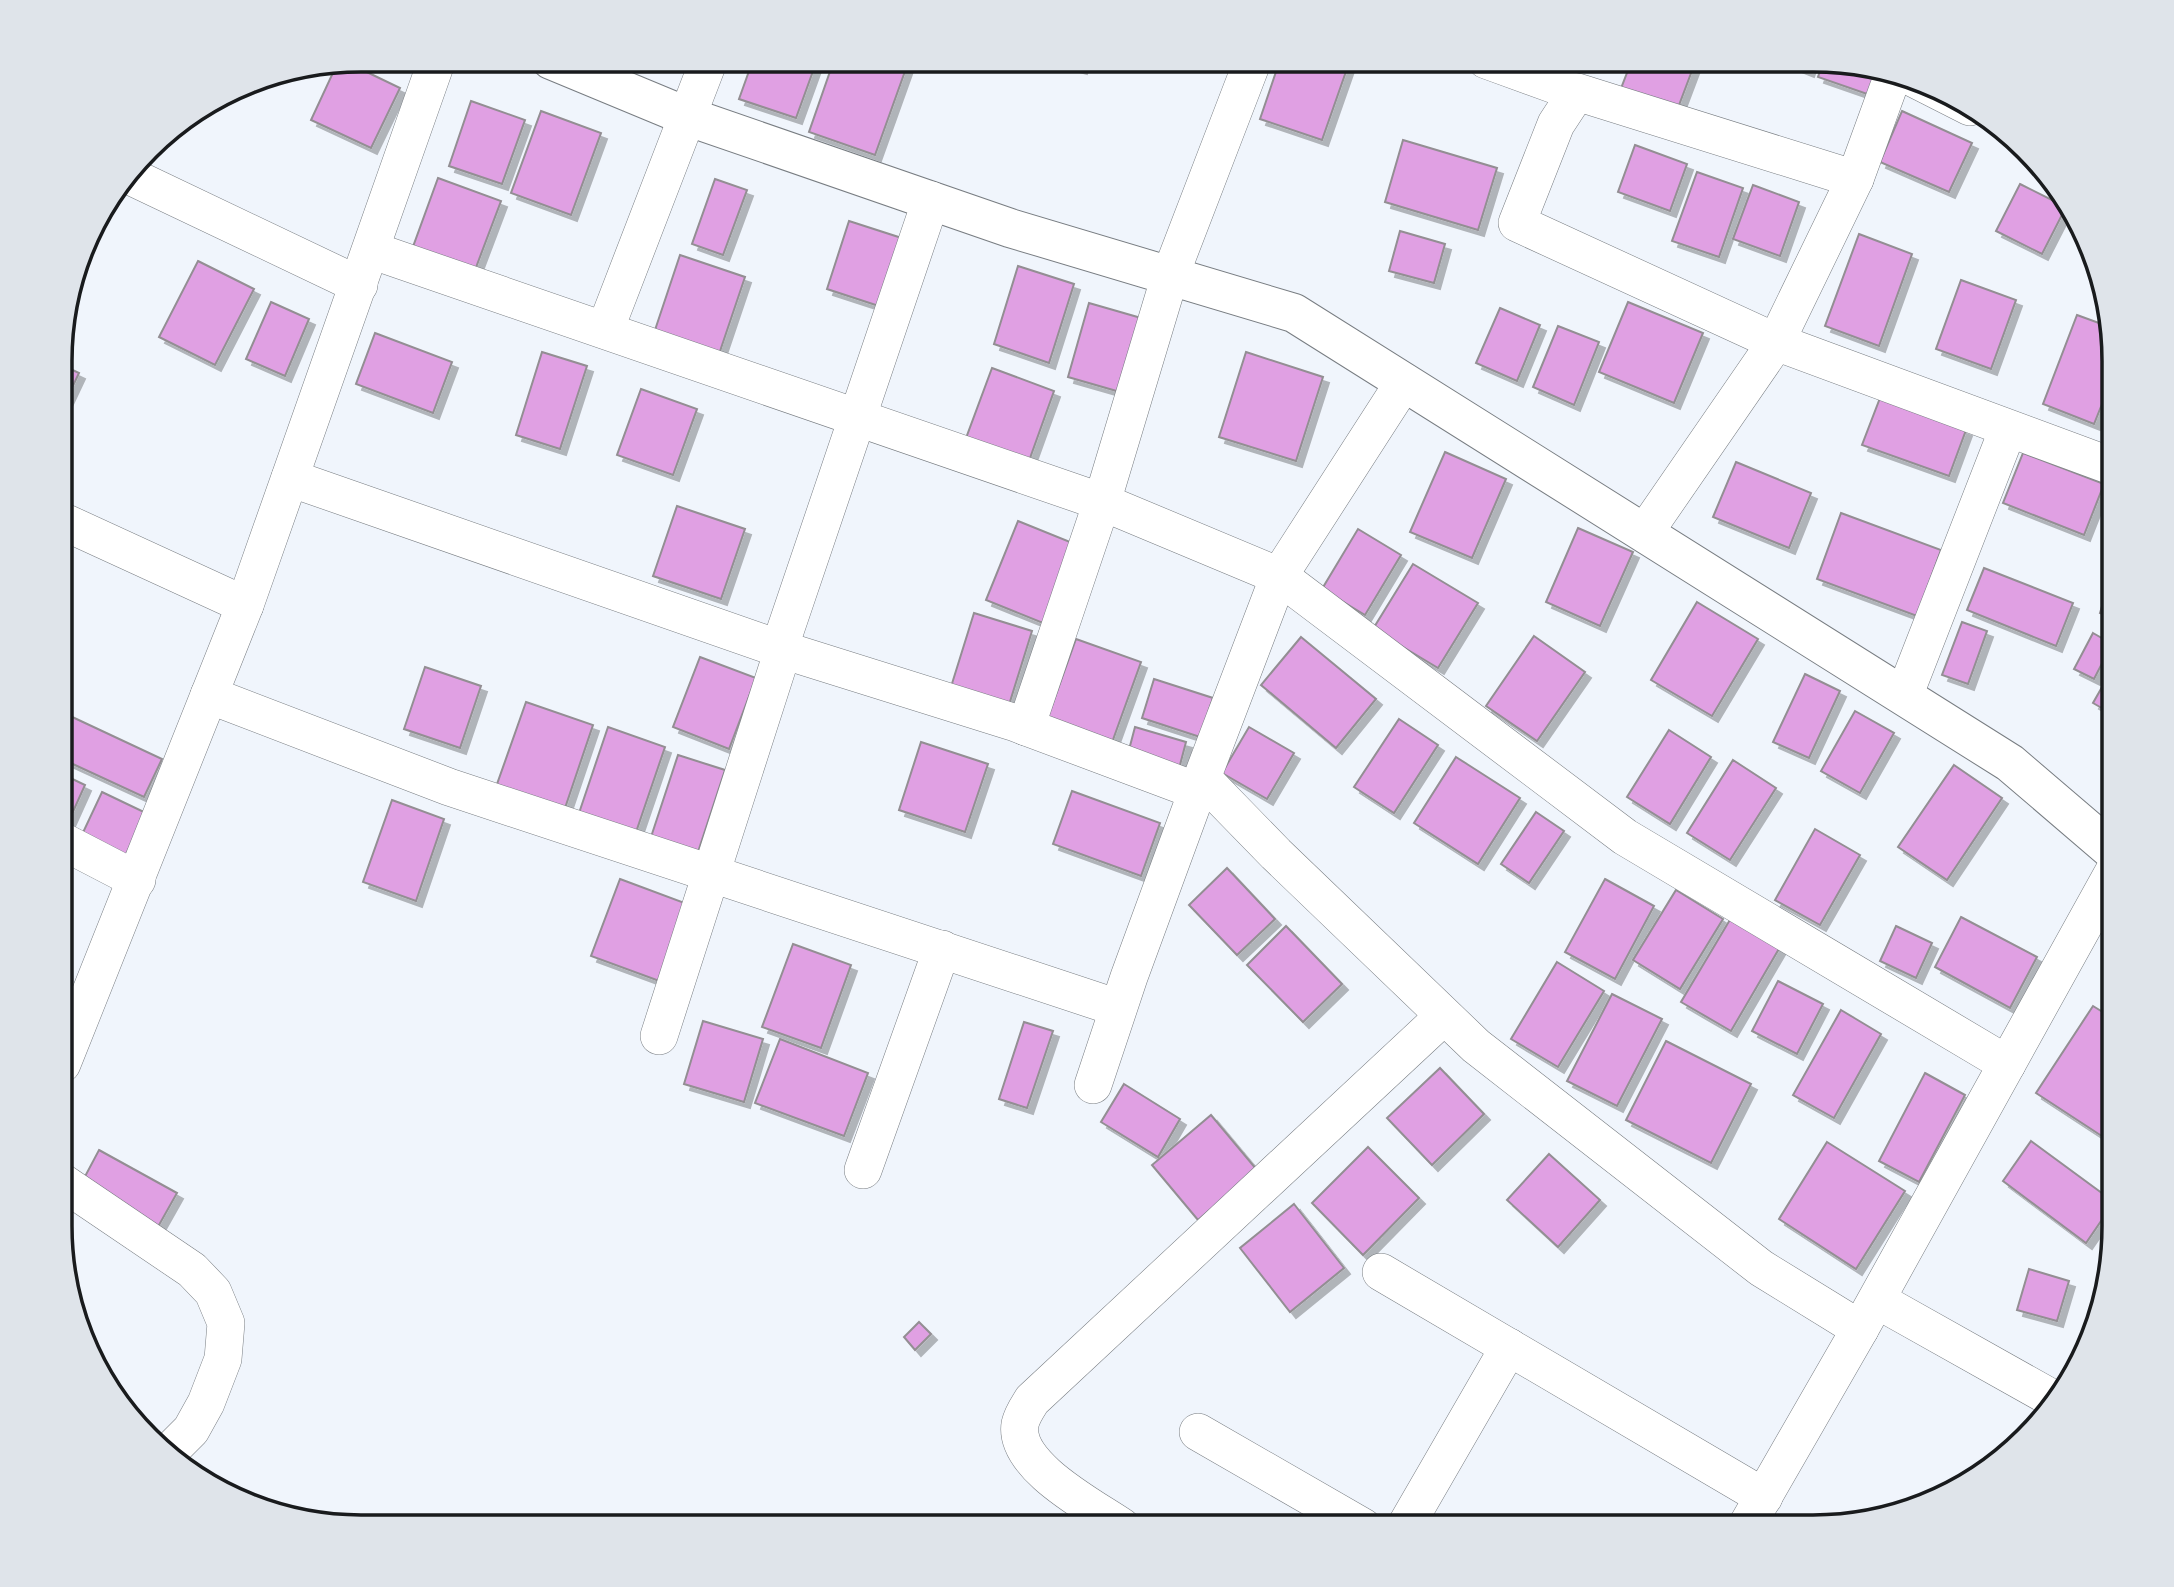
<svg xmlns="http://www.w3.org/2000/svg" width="2174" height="1587" viewBox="0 0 2174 1587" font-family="'Open Sans',sans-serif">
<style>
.building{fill:#e0a0e3;stroke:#938e93;stroke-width:2;filter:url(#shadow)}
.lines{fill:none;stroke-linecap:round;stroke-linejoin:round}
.street-casing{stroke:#787d82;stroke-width:38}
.secondary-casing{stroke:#787d82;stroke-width:40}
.street{stroke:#fff;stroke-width:37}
.secondary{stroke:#fff;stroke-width:38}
.rim{fill:none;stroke:#191b1d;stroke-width:3.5}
</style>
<defs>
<filter id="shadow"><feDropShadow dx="6" dy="6" stdDeviation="0" flood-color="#0004"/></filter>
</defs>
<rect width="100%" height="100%" fill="#f0f5fc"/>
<g class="building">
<polygon points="753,60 817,60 796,118 739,99"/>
<polygon points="834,60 909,60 875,155 809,132"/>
<polygon points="1052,60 1084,60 1081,68"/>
<polygon points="1280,60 1350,60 1322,140 1260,119"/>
<polygon points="1505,60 1572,60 1567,77"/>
<polygon points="1632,60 1696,60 1676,113 1620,91"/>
<polygon points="1781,60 1812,60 1808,71"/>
<polygon points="1824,60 1879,69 1870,95 1818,77"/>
<polygon points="346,62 400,88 371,148 311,120 337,64"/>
<polygon points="471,101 525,120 502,184 449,166"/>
<polygon points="541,111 601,133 571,215 511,193"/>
<polygon points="1902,111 1972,143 1949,192 1880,162"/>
<polygon points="1403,140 1497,168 1478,230 1385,202"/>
<polygon points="1635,145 1687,164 1670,211 1618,192"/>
<polygon points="1697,172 1743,188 1719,257 1672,241"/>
<polygon points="438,178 501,201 472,278 410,255"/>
<polygon points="715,179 747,190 723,255 692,244"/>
<polygon points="2020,184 2066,207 2042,254 1996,231"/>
<polygon points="1753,185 1799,202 1780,256 1733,239"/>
<polygon points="849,221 914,242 891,310 827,289"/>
<polygon points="1400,231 1445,244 1434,283 1389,271"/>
<polygon points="1859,234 1912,254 1879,346 1825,326"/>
<polygon points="680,255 745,277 716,363 651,342"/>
<polygon points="198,261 254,289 215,365 159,337"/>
<polygon points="1018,266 1074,284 1049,363 994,344"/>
<polygon points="1961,280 2016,300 1991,369 1936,349"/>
<polygon points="271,302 309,319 285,376 246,359"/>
<polygon points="1628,302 1703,333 1674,403 1599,372"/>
<polygon points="1089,303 1148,320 1127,394 1068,377"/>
<polygon points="1500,308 1540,325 1517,381 1476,363"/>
<polygon points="2077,315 2110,327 2114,341 2114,374 2094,424 2043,404"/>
<polygon points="1558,326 1599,342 1574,405 1533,387"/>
<polygon points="375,333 452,362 433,413 356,384"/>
<polygon points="542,352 587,366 560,449 516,435"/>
<polygon points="1246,352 1323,377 1296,461 1219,437"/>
<polygon points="62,365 79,373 62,409"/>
<polygon points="992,368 1054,391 1025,472 962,449"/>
<polygon points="641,389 697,409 673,475 617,455"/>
<polygon points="1880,398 1966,430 1949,476 1862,445"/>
<polygon points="1445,452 1506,479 1472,558 1410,532"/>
<polygon points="2023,453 2104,484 2084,535 2003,503"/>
<polygon points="1736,462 1811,493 1789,548 1713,517"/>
<polygon points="677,506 745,529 721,599 653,576"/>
<polygon points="1841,513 1941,550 1917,616 1817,579"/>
<polygon points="1018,521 1080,546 1048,625 986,600"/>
<polygon points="1578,528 1633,552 1600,626 1546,602"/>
<polygon points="1358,529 1401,555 1365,615 1322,589"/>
<polygon points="1413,564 1478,603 1438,668 1373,629"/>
<polygon points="2114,565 2114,617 2100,613"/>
<polygon points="1984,568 2073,603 2056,646 1967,610"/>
<polygon points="1697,602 1758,639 1712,716 1651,680"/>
<polygon points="974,613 1032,631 1008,708 950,690"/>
<polygon points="1962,622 1987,631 1968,684 1942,675"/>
<polygon points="2093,633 2112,644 2094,679 2074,669"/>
<polygon points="1534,636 1585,672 1537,741 1486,706"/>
<polygon points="1301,637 1376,699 1336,748 1261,685"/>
<polygon points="1076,639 1141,662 1110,748 1045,725"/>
<polygon points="700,657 756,678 729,749 673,727"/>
<polygon points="2114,666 2114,715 2093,703"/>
<polygon points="425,667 481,686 460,748 404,729"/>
<polygon points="1805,674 1840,691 1809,758 1773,742"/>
<polygon points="1154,679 1213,698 1200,737 1142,718"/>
<polygon points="526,702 593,725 564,811 496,787"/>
<polygon points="1855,711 1894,733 1860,793 1821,771"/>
<polygon points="68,715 162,759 144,797 62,759 62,727"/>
<polygon points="1399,719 1438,745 1394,813 1354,787"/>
<polygon points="608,727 665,747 634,838 577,819"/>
<polygon points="1135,727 1186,742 1176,780 1125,765"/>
<polygon points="1249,727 1294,753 1267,799 1222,773"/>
<polygon points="1669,730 1711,757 1670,824 1627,797"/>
<polygon points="921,742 988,764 965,832 899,810"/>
<polygon points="678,755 725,770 697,855 650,840"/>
<polygon points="1456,757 1520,798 1478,864 1414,823"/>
<polygon points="1733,760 1776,788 1730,860 1687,833"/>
<polygon points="1954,765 2002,798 1947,880 1898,847"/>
<polygon points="62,774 85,785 62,836"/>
<polygon points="1072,791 1160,823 1141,876 1053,844"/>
<polygon points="102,792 146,813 123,861 79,841"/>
<polygon points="392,800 444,819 416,901 363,882"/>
<polygon points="1536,812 1564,831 1529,883 1501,864"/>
<polygon points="1815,829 1860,855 1820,925 1775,900"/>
<polygon points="1227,868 1275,919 1237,955 1189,905"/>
<polygon points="620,879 690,905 662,982 591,956"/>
<polygon points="1605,879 1654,906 1615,979 1565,952"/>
<polygon points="1676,890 1723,919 1680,989 1633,960"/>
<polygon points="1961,917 2037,957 2010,1008 1935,967"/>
<polygon points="1731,918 1780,947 1731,1031 1681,1002"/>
<polygon points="1286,926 1342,984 1303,1022 1247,965"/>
<polygon points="1896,926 1932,943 1916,978 1880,961"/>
<polygon points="793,944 851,965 821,1048 762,1027"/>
<polygon points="1557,962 1604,991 1558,1067 1511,1039"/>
<polygon points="1778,981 1823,1004 1797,1054 1752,1031"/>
<polygon points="1612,994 1662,1019 1617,1106 1567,1081"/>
<polygon points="2093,1006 2114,1019 2114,1144 2036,1093"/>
<polygon points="1841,1010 1881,1034 1834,1118 1793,1095"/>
<polygon points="703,1021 763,1039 744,1102 684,1084"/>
<polygon points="1024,1022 1053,1031 1027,1108 999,1099"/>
<polygon points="780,1039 868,1073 844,1136 755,1103"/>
<polygon points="1666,1041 1751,1084 1711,1163 1626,1120"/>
<polygon points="1440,1068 1484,1114 1432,1165 1387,1118"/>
<polygon points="1925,1073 1965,1095 1919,1182 1879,1161"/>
<polygon points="1124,1084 1180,1119 1158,1157 1101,1122"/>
<polygon points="1211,1115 1257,1170 1198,1220 1152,1165"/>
<polygon points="2031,1141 2114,1202 2086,1243 2003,1181"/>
<polygon points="1827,1142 1905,1191 1856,1269 1779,1219"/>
<polygon points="1368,1147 1419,1198 1363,1255 1312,1203"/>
<polygon points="99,1150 177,1193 150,1241 73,1199"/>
<polygon points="1549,1154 1600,1200 1558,1247 1507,1200"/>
<polygon points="1294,1204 1344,1268 1290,1312 1240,1248"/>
<polygon points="2029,1269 2069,1281 2057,1321 2017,1310"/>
<polygon points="919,1322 931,1334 915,1350 904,1337"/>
</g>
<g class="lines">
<g class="street-casing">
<g id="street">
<polyline points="1486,60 1577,93"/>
<polyline points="1905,74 1970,107"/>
<polyline points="130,176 359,285"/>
<polyline points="1855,179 1577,92 1556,124 1517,223 1776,342 2114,467"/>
<polyline points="371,250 1102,502 1279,576 1625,837 2007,1064"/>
<polyline points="605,330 709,60"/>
<polyline points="1404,382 1279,576 1202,778 1276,854 1476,1046 1761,1268 1860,1329 2114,871"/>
<polyline points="290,478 783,650 1013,722 1197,791"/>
<polyline points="62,521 245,605"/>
<polyline points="1645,532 1776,342 1855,179 1894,72"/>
<polyline points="779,649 931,200"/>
<polyline points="209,695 449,787 1118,1008"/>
<polyline points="1904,696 2008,429"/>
<polyline points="1026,727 1102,502 1170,276 1253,60"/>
<polyline points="62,841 137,880"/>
<polyline points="659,1036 783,650"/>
<polyline points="62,1064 245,605 437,60"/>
<polyline points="1093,1085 1129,977 1202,778"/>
<polyline points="863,1170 942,949"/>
<polyline points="62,1182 192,1270 213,1292 226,1323 223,1359 206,1403 191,1430 167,1454"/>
<polyline points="1381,1272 1764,1497"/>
<polyline points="1877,1300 2057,1401"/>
<polyline points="1198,1432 1363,1527"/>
<path d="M1122 1527C1093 1507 1013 1466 1020 1424 1022 1415 1027 1408 1032 1400L1444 1016"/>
<polyline points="1405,1527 1509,1347"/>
<polyline points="1746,1527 1860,1329"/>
</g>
</g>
<g class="secondary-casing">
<polyline id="secondary" points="551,60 686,116 1010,228 1294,313 2010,763 2114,852"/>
</g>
<use href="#street" class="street"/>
<use href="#secondary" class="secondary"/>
</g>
<path d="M0 0H2174V1587H0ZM361 72H1813A289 289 0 0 1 2102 361V1226A289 289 0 0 1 1813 1515H361A289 289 0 0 1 72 1226V361A289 289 0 0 1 361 72Z" fill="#dfe4ea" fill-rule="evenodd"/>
<path class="rim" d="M361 72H1813A289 289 0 0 1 2102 361V1226A289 289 0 0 1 1813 1515H361A289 289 0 0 1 72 1226V361A289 289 0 0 1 361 72Z"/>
</svg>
